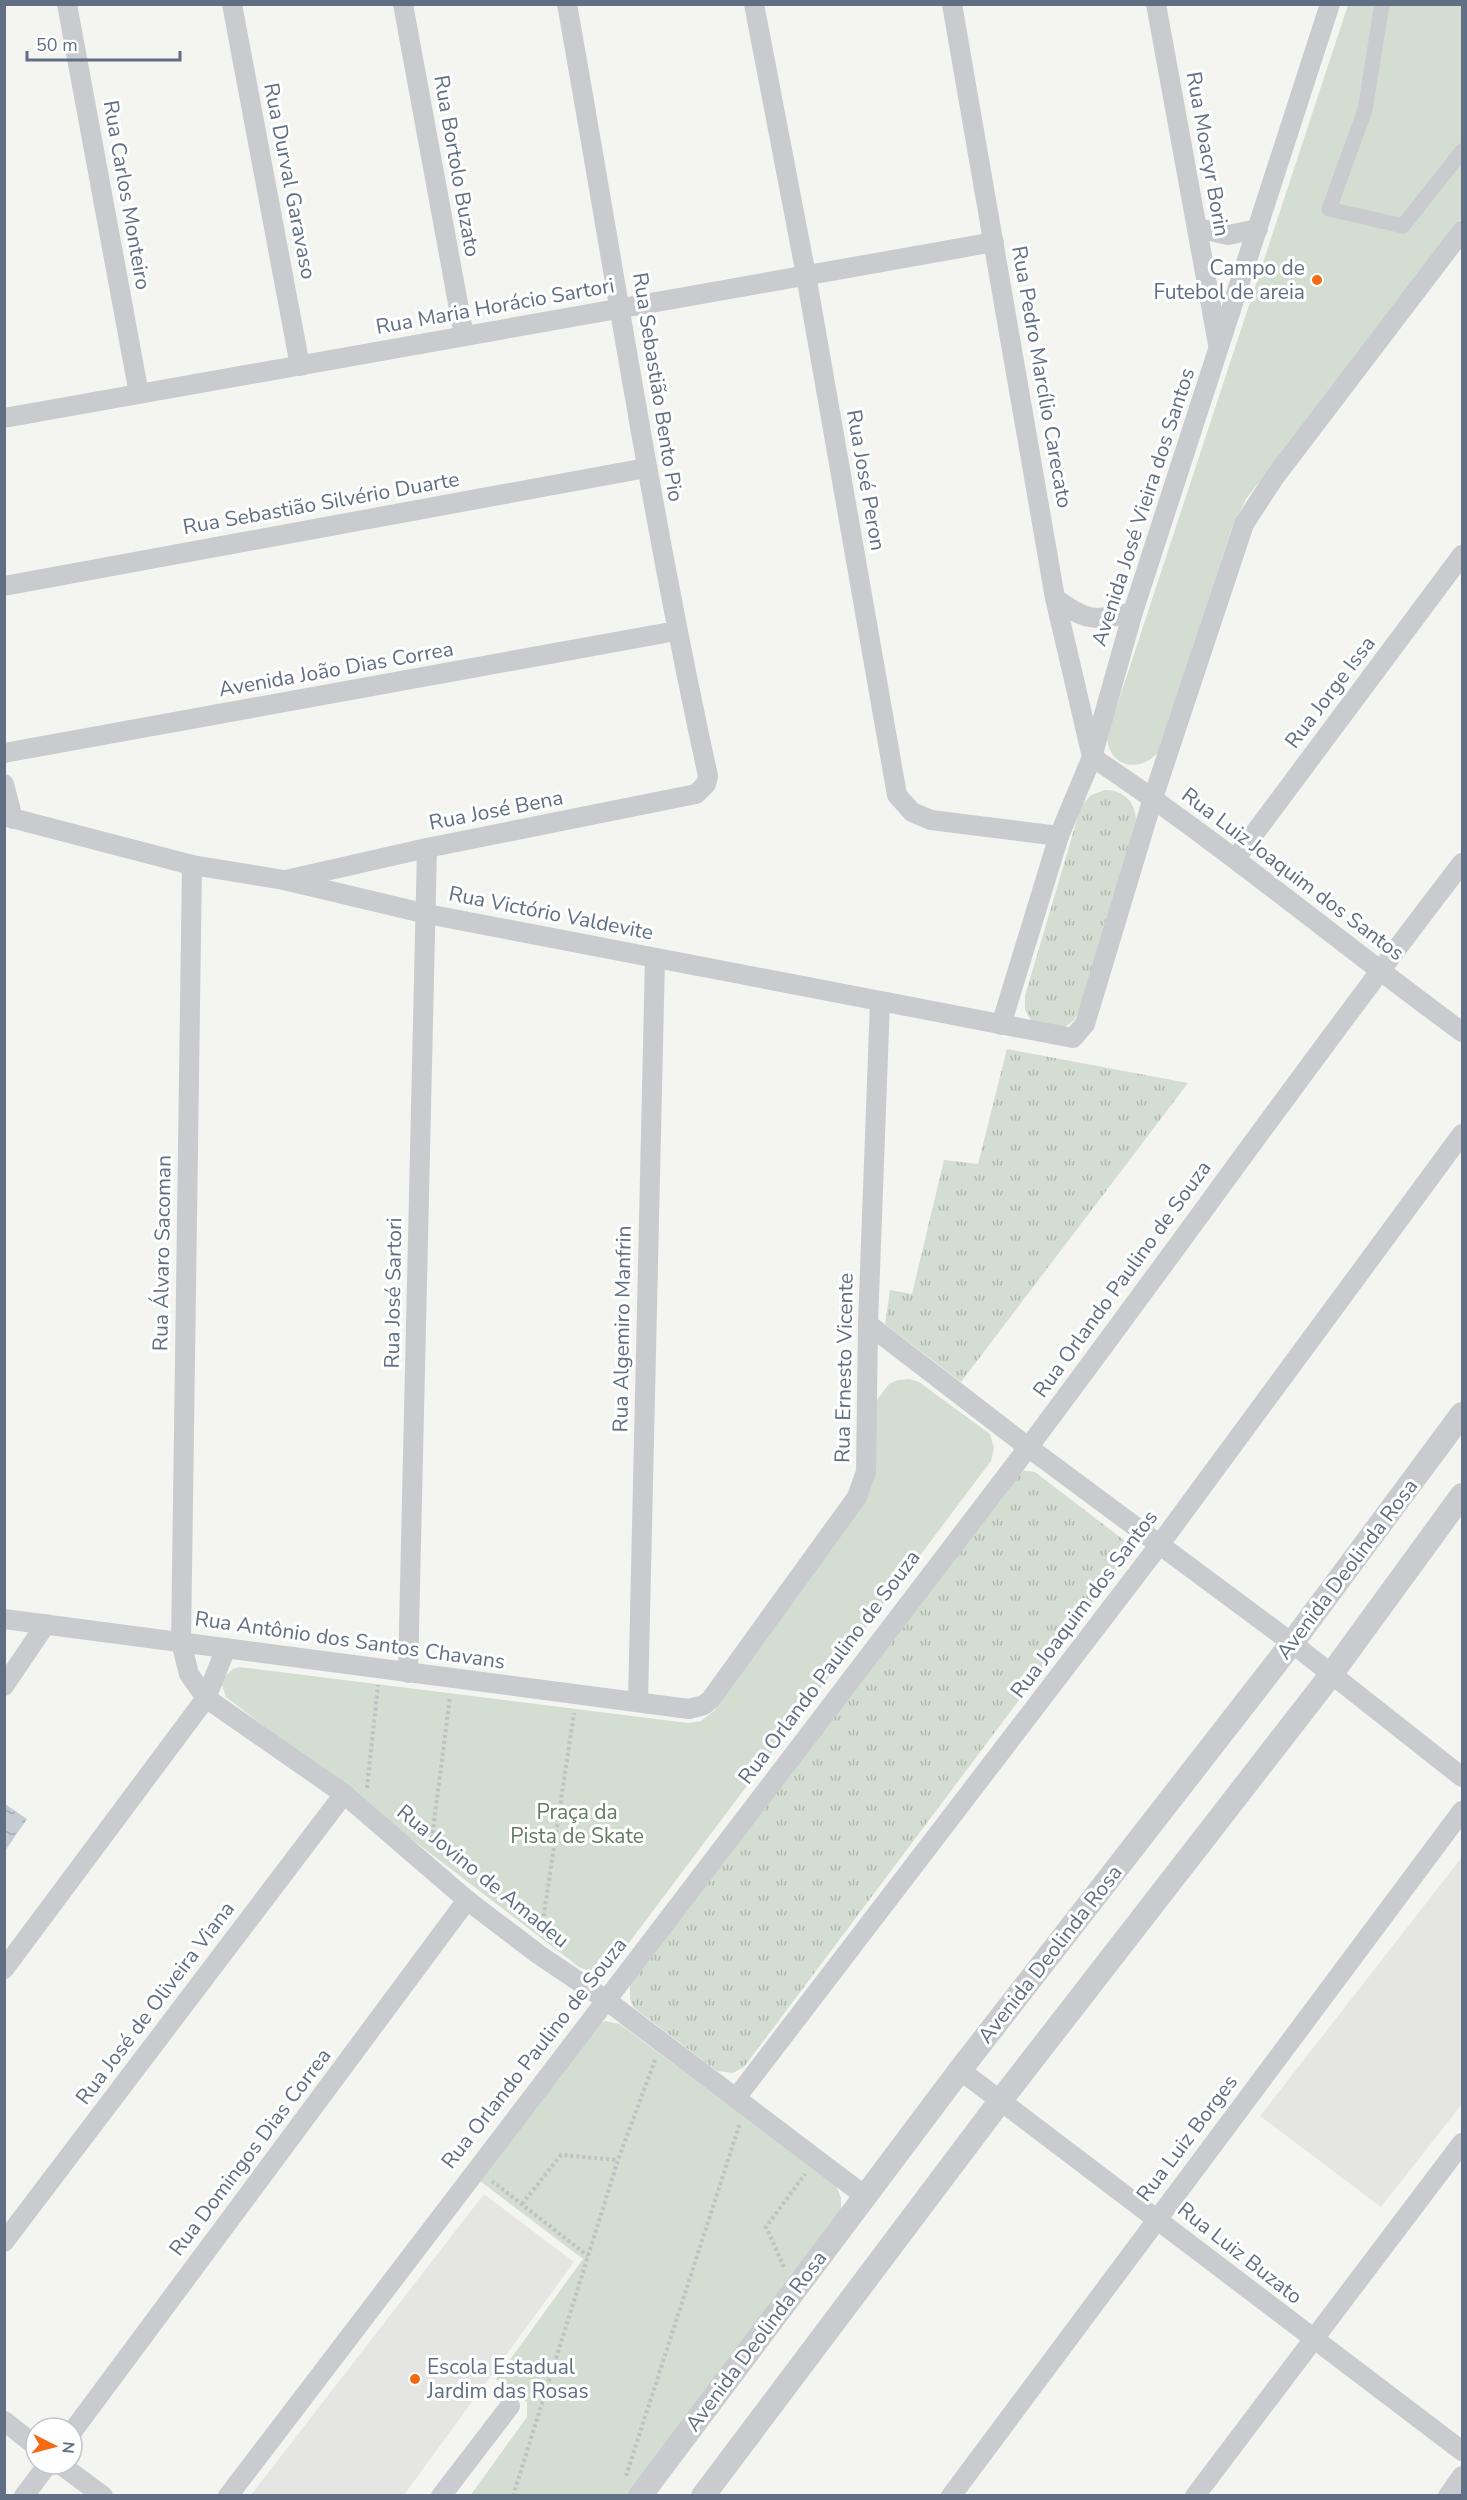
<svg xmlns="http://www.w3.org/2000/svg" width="1467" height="2500" viewBox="0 0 1467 2500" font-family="'Nunito Sans',sans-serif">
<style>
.built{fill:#e5e6e4}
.grass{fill:url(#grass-tufts)}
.park{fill:#d4ddd1}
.water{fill:url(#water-ripples)}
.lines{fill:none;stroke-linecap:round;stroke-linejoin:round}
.path{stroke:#c0c1c3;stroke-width:4;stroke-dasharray:3 3;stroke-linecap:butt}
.pedestrian{stroke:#c9cbcf;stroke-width:15}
.minor{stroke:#c9cbcf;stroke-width:20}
.tertiary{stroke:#c9cbcf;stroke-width:24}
.poi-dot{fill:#f26b13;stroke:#fff;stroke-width:2}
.labels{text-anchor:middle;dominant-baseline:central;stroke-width:6;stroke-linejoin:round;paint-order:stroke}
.street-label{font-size:21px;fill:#616f84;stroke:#fff}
.poi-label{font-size:21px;fill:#616f84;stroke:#fff;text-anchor:end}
.park-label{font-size:21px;fill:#627b61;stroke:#fff}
</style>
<defs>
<pattern id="grass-tufts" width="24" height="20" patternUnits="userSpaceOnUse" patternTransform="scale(1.5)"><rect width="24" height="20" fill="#d4ddd1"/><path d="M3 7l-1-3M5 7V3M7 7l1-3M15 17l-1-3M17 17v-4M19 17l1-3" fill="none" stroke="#afb7af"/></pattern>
<pattern id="water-ripples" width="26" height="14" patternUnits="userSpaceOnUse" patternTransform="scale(1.5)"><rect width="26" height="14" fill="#c3ccd2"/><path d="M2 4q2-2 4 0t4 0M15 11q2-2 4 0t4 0" fill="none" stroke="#a2aab0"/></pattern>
</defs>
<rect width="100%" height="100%" fill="#f4f5f0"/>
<g class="built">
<polygon points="1462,1857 1462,2104 1381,2207 1260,2116"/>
<polygon points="484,2194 574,2262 404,2495 251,2495"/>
</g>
<g class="grass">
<path d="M1105 790C1124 790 1135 802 1136 820L1079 1012 1074 1020 1063 1029 1032 1022 1025 1010V996L1081 806 1091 795Z"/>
<polygon points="1007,1049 1188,1083 961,1382 885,1324 890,1290 912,1294 944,1160 978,1164"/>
<polygon points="1020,1470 1035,1472 1125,1541 1127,1556 744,2067 733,2073 717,2071 633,2007 630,1999 630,1985"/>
</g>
<g class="park">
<path d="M1348 5H1462V218L1246 499 1232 527 1159 751C1141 774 1108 768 1107 736Z"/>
<path d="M909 1379 919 1382 990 1434 994 1448 991 1461 613 1964C601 1971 591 1973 579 1967L226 1697 222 1685 224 1677 233 1669 239 1667 688 1723 701 1721 714 1711 872 1485 876 1401 889 1384 898 1380Z"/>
<polygon points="606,2021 620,2024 836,2185 841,2198 841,2212 628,2495 470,2496 527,2417 527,2402 496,2379 583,2259 480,2181 599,2024"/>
</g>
<polygon class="water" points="5,1804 27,1819 5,1851"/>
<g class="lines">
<g class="path">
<polyline points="367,1788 378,1685"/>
<polyline points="431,1845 450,1697"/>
<polyline points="541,1934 574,1713"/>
<polyline points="492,2181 588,2256"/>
<polyline points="522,2204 561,2155 618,2160"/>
<polyline points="784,2267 766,2227 805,2174"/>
<polyline points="626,2476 740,2123"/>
<polyline points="513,2496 618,2160 655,2060"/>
</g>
<polyline class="pedestrian" points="1382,4 1365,110 1329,209 1403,226 1462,151"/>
<g class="minor">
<polyline points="67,4 139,394"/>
<polyline points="232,4 300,366"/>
<polyline points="403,4 464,336"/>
<polyline points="754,4 806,275 897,795 912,812 931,820 1059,836"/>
<path d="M952 4 1055 598 1092 757C1220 842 1338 941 1462 1032"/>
<polyline points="1156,4 1218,344"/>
<polyline points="1197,228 1228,235 1258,229"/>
<polyline points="4,418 994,242"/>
<polyline points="4,586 646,468"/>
<path d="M1055 598C1087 622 1095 621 1133 612"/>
<polyline points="4,753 676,631"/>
<polyline points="4,784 13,819"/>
<polyline points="4,816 192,865 284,880 427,914 1073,1038 1085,1024 1153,798 1244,524 1274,478 1462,231"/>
<polyline points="1236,858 1462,555"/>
<polyline points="192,865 181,1642 189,1674 206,1698 344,1794 467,1900 538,1954 606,2000 865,2196"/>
<path d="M290 879 427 848 696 794 706 784 708 776C652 521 613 262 567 4"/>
<polyline points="1001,1025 1059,836 1092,757 1133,612 1330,4"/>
<polyline points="868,1324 1028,1447 1292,1643 1462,1777"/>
<polyline points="4,1619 689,1709 704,1705 711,1699 857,1497 866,1472 868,1324 880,1001"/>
<polyline points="408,1673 427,848"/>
<polyline points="4,1686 46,1624"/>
<polyline points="638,1702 655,958"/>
<polyline points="4,1969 206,1698 226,1648"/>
<polyline points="960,2070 1462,2451"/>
<polyline points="736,2098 1160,1544 1462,1134"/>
<polyline points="4,2242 344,1794"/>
<polyline points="4,2421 36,2446"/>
<polyline points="72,2432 467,1900"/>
<polyline points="60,2464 103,2496"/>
<polyline points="24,2496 48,2464"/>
<path d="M228 2496C493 2145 763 1799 1027 1449 1173 1255 1313 1056 1462 863"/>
<polyline points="441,2496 510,2406"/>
<polyline points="951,2496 1462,1811"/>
<polyline points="1195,2496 1462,2143"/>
<polyline points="1448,2496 1462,2476"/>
</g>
<g class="tertiary">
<polyline points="640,2496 960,2070 1292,1643 1462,1414"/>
<polyline points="703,2496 1001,2100 1330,1676 1462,1495"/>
</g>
</g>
<g class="poi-dot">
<circle cx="1317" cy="280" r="6"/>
<circle cx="415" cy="2379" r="6"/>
</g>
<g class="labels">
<g class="street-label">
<text transform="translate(1208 154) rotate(80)">Rua Moacyr Borin</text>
<text transform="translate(457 166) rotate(80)">Rua Bortolo Buzato</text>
<text transform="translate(290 181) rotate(79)">Rua Durval Garavaso</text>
<text transform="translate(127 195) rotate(80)">Rua Carlos Monteiro</text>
<text transform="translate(495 306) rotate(-10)">Rua Maria Horácio Sartori</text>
<text transform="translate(1042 377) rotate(80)">Rua Pedro Marcílio Carecato</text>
<text transform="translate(658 387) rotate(81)">Rua Sebastião Bento Pio</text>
<text transform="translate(866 480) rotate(80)">Rua José Peron</text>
<text transform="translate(321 503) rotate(-10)">Rua Sebastião Silvério Duarte</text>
<text transform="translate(1143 507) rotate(-72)">Avenida José Vieira dos Santos</text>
<text transform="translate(336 669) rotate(-10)">Avenida João Dias Correa</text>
<text transform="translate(1330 692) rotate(-53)">Rua Jorge Issa</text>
<text transform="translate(496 810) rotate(-11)">Rua José Bena</text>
<text transform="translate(1293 874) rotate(37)">Rua Luiz Joaquim dos Santos</text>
<text transform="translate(551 913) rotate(11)">Rua Victório Valdevite</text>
<text transform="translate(162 1253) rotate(-89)">Rua Álvaro Sacoman</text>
<text transform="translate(1122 1279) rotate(-54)">Rua Orlando Paulino de Souza</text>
<text transform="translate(393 1293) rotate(-89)">Rua José Sartori</text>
<text transform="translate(622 1329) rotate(-89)">Rua Algemiro Manfrin</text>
<text transform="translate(844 1368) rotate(-89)">Rua Ernesto Vicente</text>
<text transform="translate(1347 1569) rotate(-53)">Avenida Deolinda Rosa</text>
<text transform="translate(1084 1604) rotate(-53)">Rua Joaquim dos Santos</text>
<text transform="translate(350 1640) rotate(8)">Rua Antônio dos Santos Chavans</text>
<text transform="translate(829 1667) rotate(-53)">Rua Orlando Paulino de Souza</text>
<text transform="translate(483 1876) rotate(39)">Rua Jovino de Amadeu</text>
<text transform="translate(1050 1954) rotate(-52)">Avenida Deolinda Rosa</text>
<text transform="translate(155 2003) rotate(-53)">Rua José de Oliveira Viana</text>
<text transform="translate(534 2053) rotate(-52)">Rua Orlando Paulino de Souza</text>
<text transform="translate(1187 2138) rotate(-53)">Rua Luiz Borges</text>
<text transform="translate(250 2152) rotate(-53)">Rua Domingos Dias Correa</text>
<text transform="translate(1240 2253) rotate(38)">Rua Luiz Buzato</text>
<text transform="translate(756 2341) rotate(-53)">Avenida Deolinda Rosa</text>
</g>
<g class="poi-label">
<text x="1305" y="268">Campo de<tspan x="1305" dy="24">Futebol de areia</tspan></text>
<text x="427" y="2367" text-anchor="start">Escola Estadual<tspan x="427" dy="24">Jardim das Rosas</tspan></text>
</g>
<g class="park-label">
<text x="577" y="1812">Praça da<tspan x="577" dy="24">Pista de Skate</tspan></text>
</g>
</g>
<rect width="1467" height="2500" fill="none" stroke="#616f84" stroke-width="12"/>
<g transform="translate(54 2446) rotate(96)"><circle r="28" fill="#ffffff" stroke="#c0c5ce" stroke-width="1.5"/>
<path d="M0-4.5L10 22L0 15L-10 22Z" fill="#f26b13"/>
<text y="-9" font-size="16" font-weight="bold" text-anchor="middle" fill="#616f84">N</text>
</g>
<path d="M27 51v9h153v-9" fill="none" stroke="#616f84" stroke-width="3"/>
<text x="36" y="51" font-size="18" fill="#616f84" stroke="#ffffff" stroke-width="4.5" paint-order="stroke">50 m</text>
</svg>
